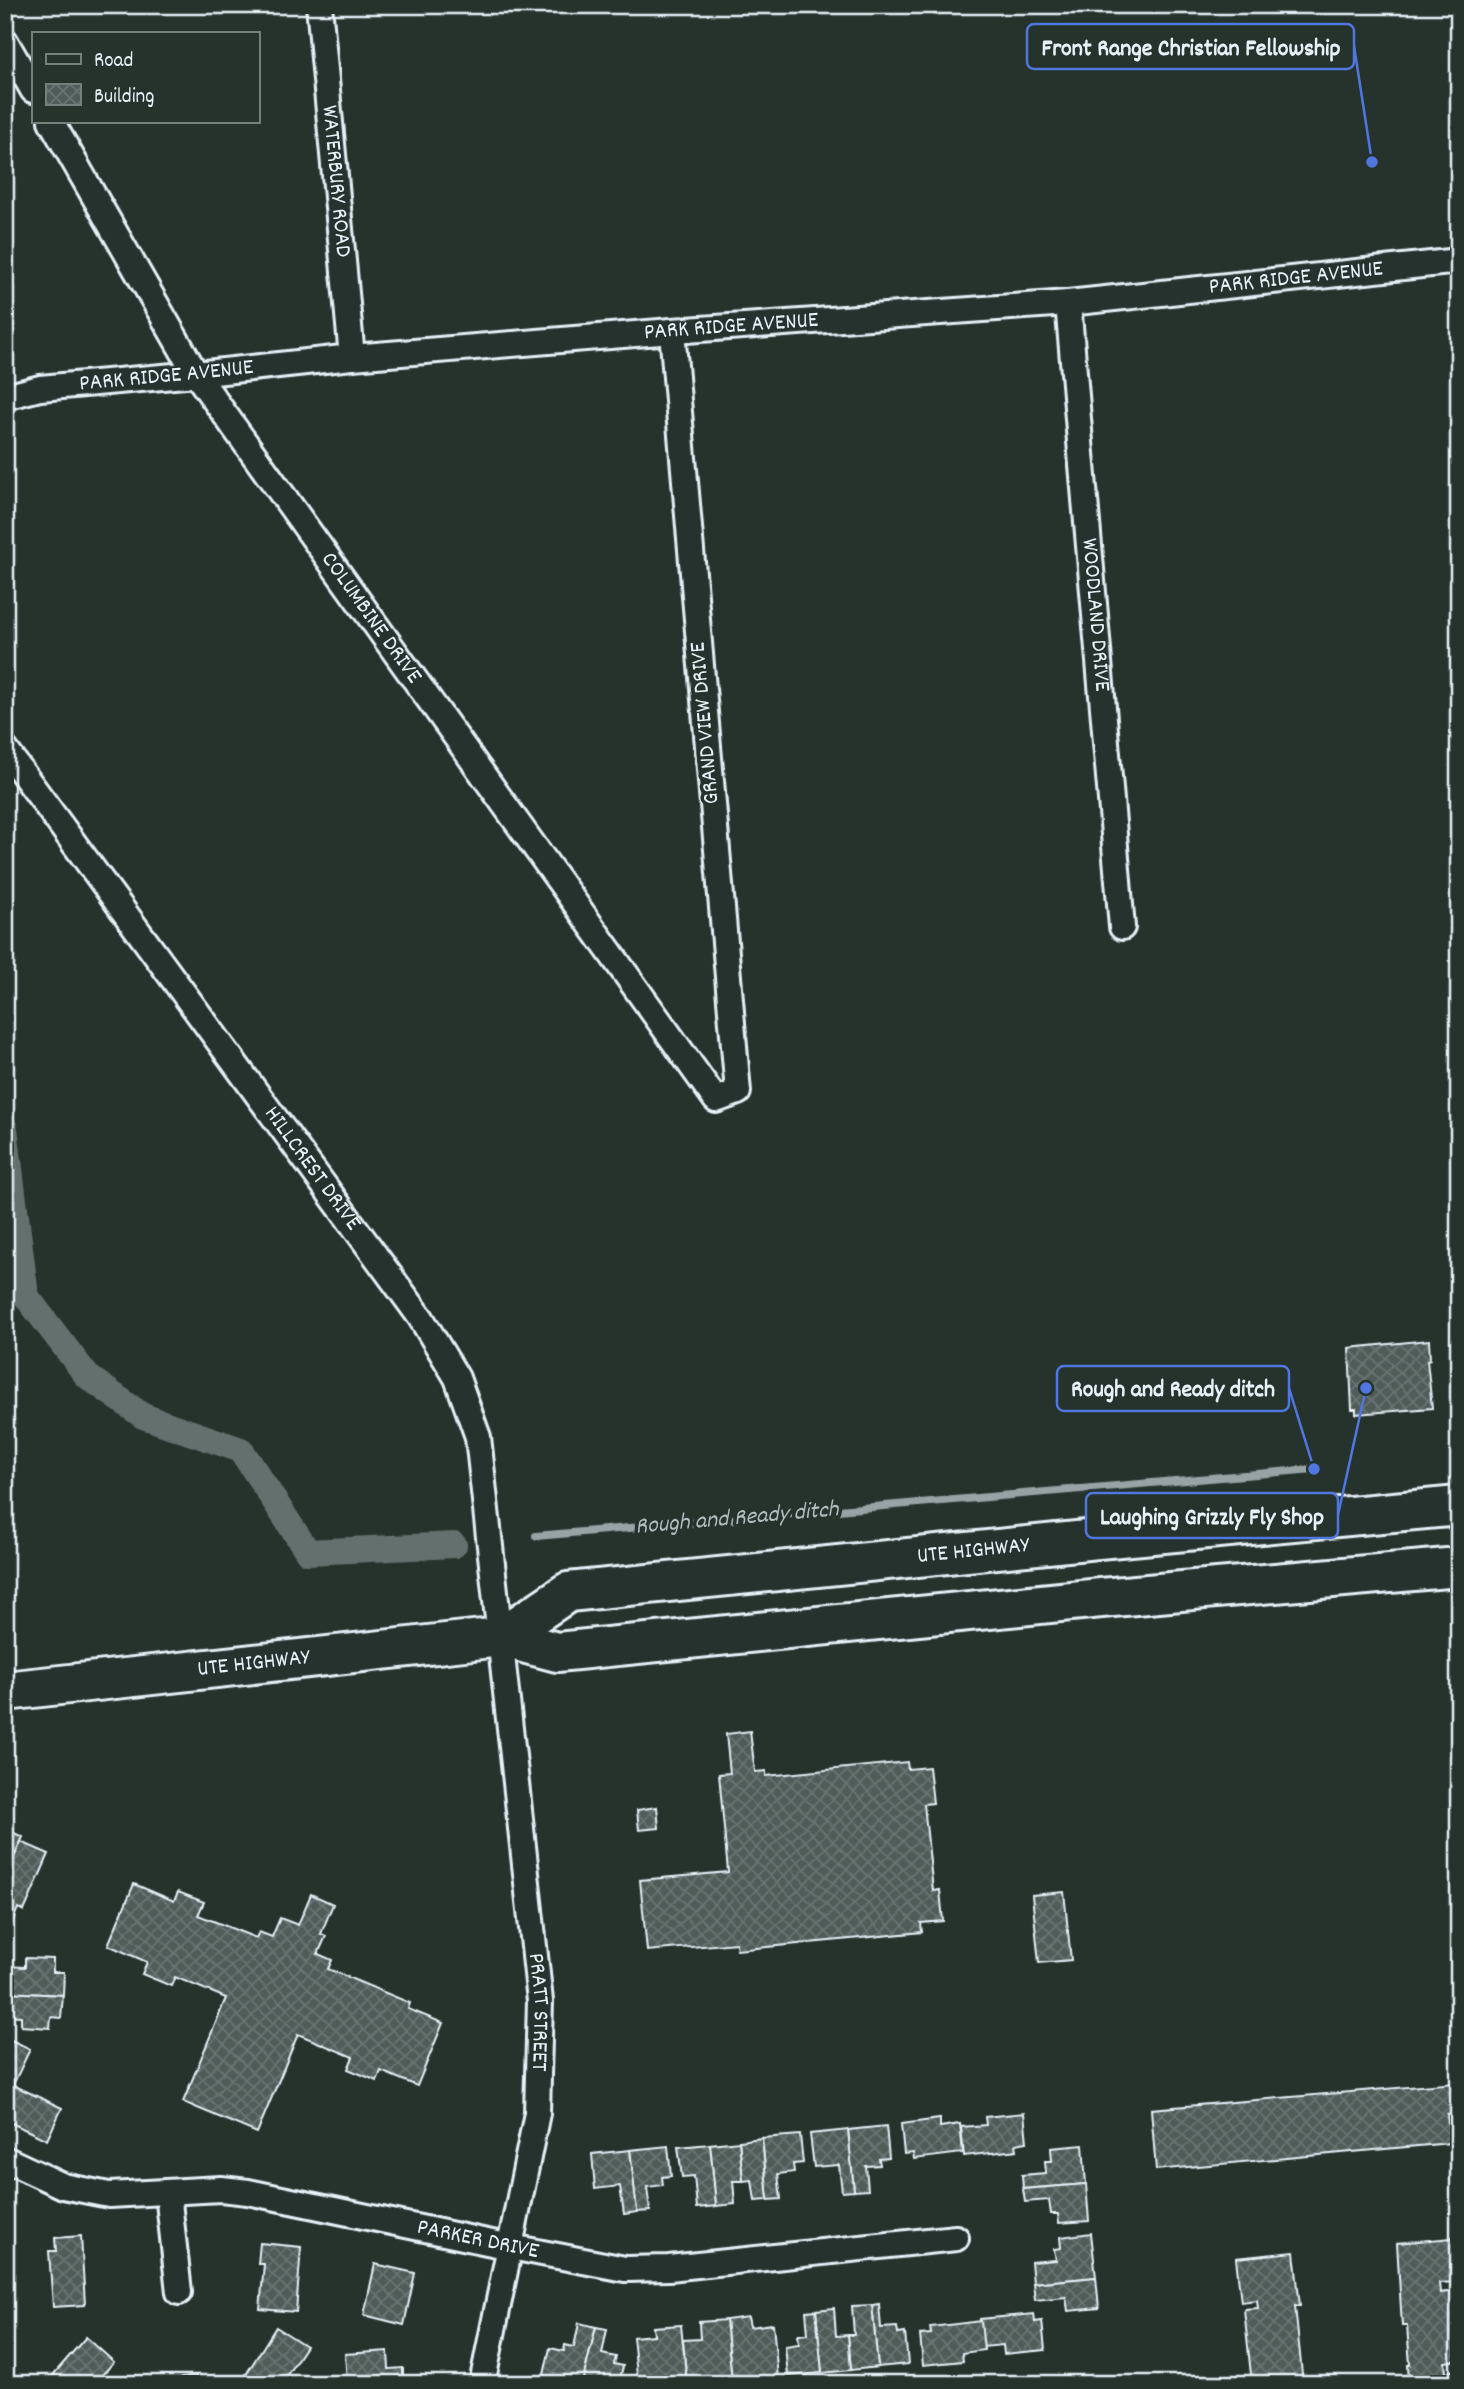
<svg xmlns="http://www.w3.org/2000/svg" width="1464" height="2389" viewBox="0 0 1464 2389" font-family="Dekko,sans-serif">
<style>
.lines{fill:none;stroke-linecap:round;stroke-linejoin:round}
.stream{stroke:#98a3a5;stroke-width:8}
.canal{stroke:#636f6d;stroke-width:26}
.building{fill:url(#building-cross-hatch);stroke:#e8f1f8;stroke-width:2}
.minor-casing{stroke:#e8f1f8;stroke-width:30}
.primary-casing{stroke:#e8f1f8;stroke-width:44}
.minor{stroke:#26332d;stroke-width:24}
.primary{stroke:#26332d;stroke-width:38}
.labels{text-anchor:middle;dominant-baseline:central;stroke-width:7;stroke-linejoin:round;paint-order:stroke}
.street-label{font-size:23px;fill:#e8f1f8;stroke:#26332d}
.water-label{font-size:24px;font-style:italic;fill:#b3bdc0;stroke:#26332d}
.leader{fill:none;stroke:#5077e0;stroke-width:2.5}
.callout-dot{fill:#5077e0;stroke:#26332d;stroke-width:2.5}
.callout{fill:#26332d;stroke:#5077e0;stroke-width:2.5}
.callout-label{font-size:24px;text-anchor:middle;font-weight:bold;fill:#e8f1f8}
</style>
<defs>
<pattern id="building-cross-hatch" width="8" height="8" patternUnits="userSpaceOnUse" patternTransform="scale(1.75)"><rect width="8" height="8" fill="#505c59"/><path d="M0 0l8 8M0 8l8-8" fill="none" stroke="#697472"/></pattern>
</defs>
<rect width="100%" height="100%" fill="#26332d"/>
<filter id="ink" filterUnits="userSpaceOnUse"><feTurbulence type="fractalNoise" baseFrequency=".0143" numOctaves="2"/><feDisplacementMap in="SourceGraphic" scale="14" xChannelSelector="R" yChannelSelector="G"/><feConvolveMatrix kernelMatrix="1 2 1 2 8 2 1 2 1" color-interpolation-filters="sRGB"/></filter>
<g filter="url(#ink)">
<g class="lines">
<polyline class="stream" points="536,1536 1314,1469"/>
<polyline class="canal" points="5,1129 26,1296 87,1376 143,1416 241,1450 308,1552 454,1545"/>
</g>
<g class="building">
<polygon points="1429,1340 1430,1359 1427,1360 1432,1408 1356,1414 1356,1409 1352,1409 1349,1348"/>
<polygon points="750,1731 755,1772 766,1771 766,1776 907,1762 908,1769 929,1767 933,1803 924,1804 933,1891 940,1890 943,1921 921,1923 922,1932 737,1950 736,1943 647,1951 640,1880 728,1872 719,1774 730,1773 726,1734"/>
<polygon points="657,1807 659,1828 639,1830 637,1810"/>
<polygon points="5,1829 23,1837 5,1878"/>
<polygon points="21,1842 49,1854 24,1911 18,1908 8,1932 5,1930 5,1878"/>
<polygon points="134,1884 174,1901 178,1892 204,1902 198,1915 256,1938 259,1932 272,1937 280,1918 298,1925 311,1894 333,1904 321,1934 326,1936 318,1954 332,1960 328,1969 410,2003 408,2009 443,2023 417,2086 381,2071 377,2081 348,2069 353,2057 298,2034 257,2133 183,2102 226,1998 175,1977 171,1986 142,1974 147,1962 108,1945"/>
<polygon points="1064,1892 1071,1960 1039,1963 1032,1895"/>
<polygon points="25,1958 53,1959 53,1972 64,1972 63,1995 5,1992 5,1966 25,1967"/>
<polygon points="5,1992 63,1995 61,2018 51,2017 50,2028 21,2026 21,2016 5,2015"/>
<polygon points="5,2037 30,2049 13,2085 5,2087"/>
<polygon points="1455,2083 1458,2113 1447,2114 1450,2143 1156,2170 1151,2109"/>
<polygon points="13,2085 62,2108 47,2140 5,2120 5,2087"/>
<polygon points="1024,2113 1027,2142 1016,2144 1017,2150 964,2156 961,2127 986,2125 985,2117"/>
<polygon points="940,2119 940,2127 960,2124 963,2153 914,2159 913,2153 904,2154 901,2124"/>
<polygon points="886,2126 889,2158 879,2159 880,2165 866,2166 868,2190 854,2191 848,2130"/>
<polygon points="848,2130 854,2191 842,2192 839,2165 814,2167 810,2134"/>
<polygon points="800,2135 803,2163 793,2164 794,2172 778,2174 781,2199 768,2200 762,2138"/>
<polygon points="762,2138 768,2200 755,2201 752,2180 743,2181 739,2141"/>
<polygon points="739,2141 743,2181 733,2181 735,2204 716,2206 710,2144"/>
<polygon points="710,2144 716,2206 697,2208 694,2176 682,2177 678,2147"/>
<polygon points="1083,2145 1086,2184 1023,2189 1022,2175 1046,2173 1045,2161 1052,2161 1051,2148"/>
<polygon points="668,2146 671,2176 662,2177 663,2185 647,2187 650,2211 637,2212 630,2150"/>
<polygon points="630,2150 637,2212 624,2214 620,2186 595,2189 592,2154"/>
<polygon points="1086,2184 1089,2221 1059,2223 1058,2214 1051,2214 1049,2200 1025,2202 1023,2189"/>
<polygon points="1091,2233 1096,2277 1033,2283 1031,2262 1056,2260 1054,2249 1061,2248 1060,2237"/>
<polygon points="81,2236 85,2305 53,2307 49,2251 56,2251 55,2238"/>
<polygon points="1452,2238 1456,2282 1439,2283 1440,2293 1455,2291 1459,2360 1445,2362 1446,2372 1459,2370 1459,2384 1409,2384 1408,2365 1410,2365 1407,2326 1402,2326 1397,2243"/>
<polygon points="260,2243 301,2247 296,2312 260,2309 264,2264 258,2264"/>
<polygon points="1294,2252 1300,2306 1295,2306 1303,2384 1252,2384 1244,2309 1258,2308 1257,2300 1241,2302 1236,2258"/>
<polygon points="375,2264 415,2273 404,2325 364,2315"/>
<polygon points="1096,2277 1099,2308 1068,2311 1066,2297 1035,2300 1033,2283"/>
<polygon points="5,2291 9,2324 5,2325"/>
<polygon points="879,2304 881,2328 897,2327 898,2334 905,2333 908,2364 878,2367 872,2305"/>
<polygon points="872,2305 878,2367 851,2370 848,2335 854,2335 852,2306"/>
<polygon points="834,2308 836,2336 848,2335 851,2370 822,2373 816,2310"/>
<polygon points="816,2310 822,2373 788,2376 785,2346 799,2344 798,2335 808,2334 806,2311"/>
<polygon points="1034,2314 1035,2322 1042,2321 1045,2350 1004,2354 1003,2345 983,2347 980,2319"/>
<polygon points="748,2317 750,2327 773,2324 778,2378 732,2382 726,2320"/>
<polygon points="726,2320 732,2382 687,2384 683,2340 700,2339 699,2322"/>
<polygon points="981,2321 984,2350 962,2353 963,2361 923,2365 920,2335 931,2334 930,2327"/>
<polygon points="579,2323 596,2327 582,2384 563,2384 543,2379 550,2348 564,2351 565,2345 574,2347"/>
<polygon points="681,2325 687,2384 638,2384 633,2337 654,2335 653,2327"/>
<polygon points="276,2327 306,2346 281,2384 240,2384"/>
<polygon points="596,2327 607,2329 602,2354 616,2357 614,2364 623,2366 619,2384 582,2384"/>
<polygon points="86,2337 114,2362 94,2384 63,2384 53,2375"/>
<polygon points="388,2351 389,2369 403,2368 403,2384 347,2384 345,2354"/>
<polygon points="196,2376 197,2384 140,2384"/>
</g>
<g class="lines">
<g class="minor-casing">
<g id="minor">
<path id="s1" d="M319 5 352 357"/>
<polyline points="5,41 33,90"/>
<path id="s2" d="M51 121 196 374 716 1100 738 1092 672 331"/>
<path id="s3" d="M1068 303 1122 927"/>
<path id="s4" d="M5 397 40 388 196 374 352 357 672 331 1068 303 1459 261"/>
<path id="s5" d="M5 749 421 1318 457 1378 478 1437 540 2001 537 2113 482 2384"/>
<path id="s6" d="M5 2159 63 2186 109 2195 221 2189 248 2192 511 2247 625 2269 669 2268 956 2238"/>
<polyline points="168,2193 179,2292"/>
</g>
</g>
<g class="primary-casing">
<g id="primary">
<path id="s7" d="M501 1637 568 1592 1087 1540 1459 1506"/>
<path id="s8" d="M5 1691 501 1637 557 1652 1101 1598 1459 1567"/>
</g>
</g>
<use href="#minor" class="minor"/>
<use href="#primary" class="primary"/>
</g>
</g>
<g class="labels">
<g class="street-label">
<text stroke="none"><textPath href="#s1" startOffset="177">WATERBURY ROAD</textPath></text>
<text stroke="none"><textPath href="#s4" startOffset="1297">PARK RIDGE AVENUE</textPath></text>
<text stroke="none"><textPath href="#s4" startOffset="730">PARK RIDGE AVENUE</textPath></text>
<text stroke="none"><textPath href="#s4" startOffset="163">PARK RIDGE AVENUE</textPath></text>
<text stroke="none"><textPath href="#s3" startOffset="313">WOODLAND DRIVE</textPath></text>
<text stroke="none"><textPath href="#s2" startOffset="592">COLUMBINE DRIVE</textPath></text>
<text transform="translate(706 723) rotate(-95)">GRAND VIEW DRIVE</text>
<text stroke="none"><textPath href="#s5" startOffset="520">HILLCREST DRIVE</textPath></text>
<text stroke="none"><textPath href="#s7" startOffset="488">UTE HIGHWAY</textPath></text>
<text stroke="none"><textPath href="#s8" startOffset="250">UTE HIGHWAY</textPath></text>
<text stroke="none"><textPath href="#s5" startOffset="1416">PRATT STREET</textPath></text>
<text stroke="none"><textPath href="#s6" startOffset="485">PARKER DRIVE</textPath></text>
</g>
<g class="water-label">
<text transform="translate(737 1519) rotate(-5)">Rough and Ready ditch</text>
</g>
</g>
<path class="leader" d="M1372 162L1354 46M1314 1469L1289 1388M1366 1388L1338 1515"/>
<g class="callout-dot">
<circle cx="1372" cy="162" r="7"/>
<circle cx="1314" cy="1469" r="7"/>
<circle cx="1366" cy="1388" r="7"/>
</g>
<g class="callout">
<rect x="1027" y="24" width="327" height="45" rx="7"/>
<rect x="1057" y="1366" width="232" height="45" rx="7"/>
<rect x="1086" y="1493" width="252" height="45" rx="7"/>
</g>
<g class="callout-label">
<text x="1191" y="55">Front Range Christian Fellowship</text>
<text x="1173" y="1396">Rough and Ready ditch</text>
<text x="1212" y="1524">Laughing Grizzly Fly Shop</text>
</g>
<rect width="1464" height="2389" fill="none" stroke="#26332d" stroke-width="28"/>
<rect x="14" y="14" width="1436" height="2361" fill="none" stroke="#e8f1f8" stroke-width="2.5" filter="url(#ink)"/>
<rect x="32" y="32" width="228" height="91" fill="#26332d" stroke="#747f7e" stroke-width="2"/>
<rect x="46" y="54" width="35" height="10" fill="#26332d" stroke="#747f7e" stroke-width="2"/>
<text x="94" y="66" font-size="21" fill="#e8f1f8">Road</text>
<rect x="46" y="84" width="35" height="21" fill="url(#building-cross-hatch)" stroke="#747f7e" stroke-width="2"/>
<text x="94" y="102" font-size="21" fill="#e8f1f8">Building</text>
</svg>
